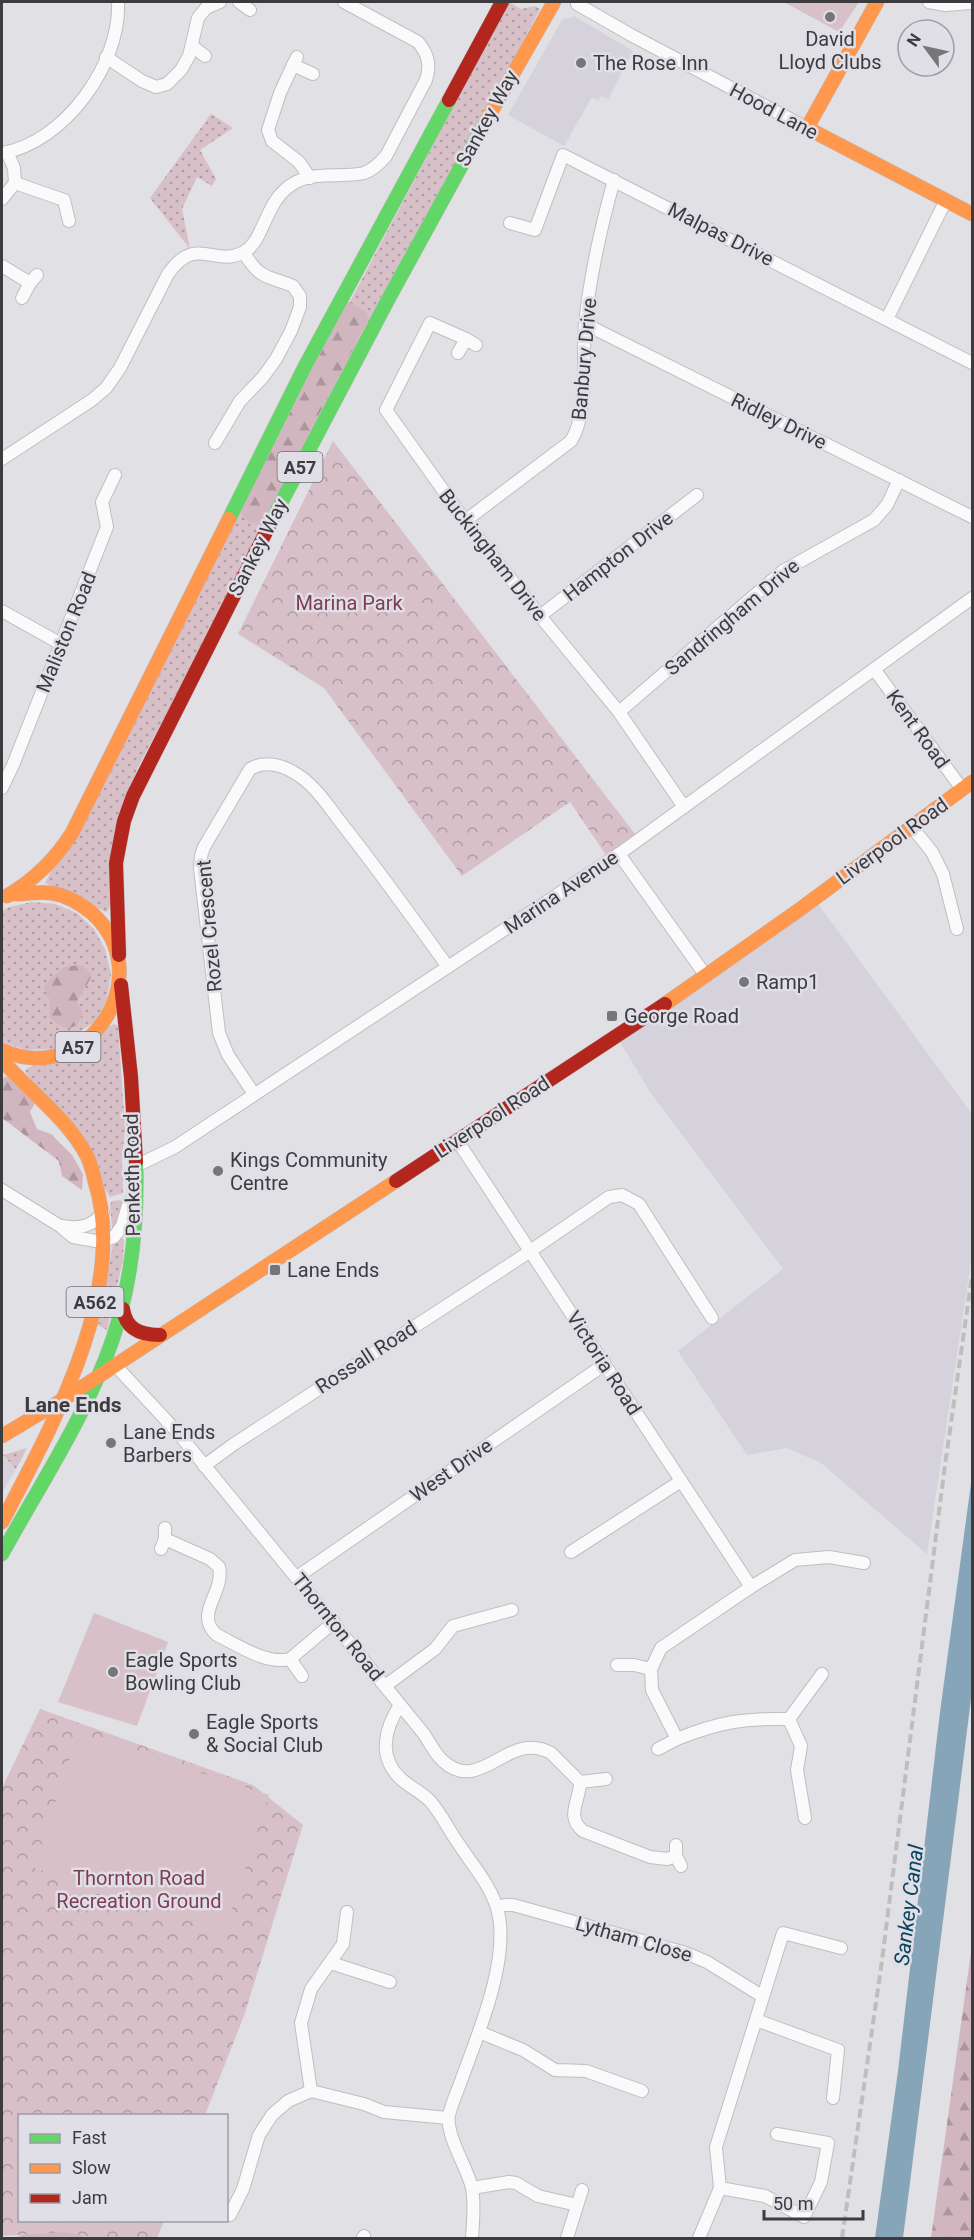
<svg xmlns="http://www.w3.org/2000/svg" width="974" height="2240" viewBox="0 0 974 2240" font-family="Roboto,sans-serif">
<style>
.built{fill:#d5d2db}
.grass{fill:url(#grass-dots)}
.forest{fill:url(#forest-firs)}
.park{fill:url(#park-crowns)}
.pitch{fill:#d7c0c7}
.water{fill:#87a5b8}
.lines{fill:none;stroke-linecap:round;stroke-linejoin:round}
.street-casing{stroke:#bfbec1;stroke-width:14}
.fast-casing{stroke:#bfbec1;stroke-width:15}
.slow-casing{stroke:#bfbec1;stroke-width:15}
.jam-casing{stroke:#bfbec1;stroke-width:15}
.street{stroke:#fafafb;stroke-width:12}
.fast{stroke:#63d668;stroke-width:14}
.slow{stroke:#ff974d;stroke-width:14}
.jam{stroke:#b3261e;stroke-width:14}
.rail{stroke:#bebebf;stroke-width:4;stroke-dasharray:9 4.5;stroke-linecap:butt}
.poi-dot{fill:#767578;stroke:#e0dee6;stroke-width:2}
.labels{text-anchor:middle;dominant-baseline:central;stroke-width:5;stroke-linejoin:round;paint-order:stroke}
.shield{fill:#e0dee6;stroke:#6d6c70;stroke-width:1.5}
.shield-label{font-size:18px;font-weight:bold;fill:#3c3b3e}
.poi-label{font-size:20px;fill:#3c3b3e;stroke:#e0dee6;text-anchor:start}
.street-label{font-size:20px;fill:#3c3b3e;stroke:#e0dee6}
.park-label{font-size:20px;fill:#7e3d51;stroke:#e0dee6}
.neighbourhood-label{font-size:21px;font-weight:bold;fill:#3c3b3e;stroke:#e0dee6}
.water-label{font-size:21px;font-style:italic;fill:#094560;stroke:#e0dee6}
</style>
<defs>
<pattern id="grass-dots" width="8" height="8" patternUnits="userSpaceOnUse" patternTransform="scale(1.5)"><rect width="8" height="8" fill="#d7c0c7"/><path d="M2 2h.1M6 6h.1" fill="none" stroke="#b09da3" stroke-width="1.8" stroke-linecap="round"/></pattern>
<pattern id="forest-firs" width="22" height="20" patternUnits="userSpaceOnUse" patternTransform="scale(1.5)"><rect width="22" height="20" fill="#d2b6bf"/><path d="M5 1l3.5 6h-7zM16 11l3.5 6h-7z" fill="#ac959d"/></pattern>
<pattern id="park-crowns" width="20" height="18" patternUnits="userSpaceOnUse" patternTransform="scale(1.5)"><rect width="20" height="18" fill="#d7c0c7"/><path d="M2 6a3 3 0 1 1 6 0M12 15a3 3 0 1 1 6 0" fill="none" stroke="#b09da3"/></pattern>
</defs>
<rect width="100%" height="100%" fill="#e1e0e4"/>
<g class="built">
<polygon points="574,16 633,51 608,99 601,96 598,101 592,97 564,146 508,115 562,20"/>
<polygon points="816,901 972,1114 972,1255 927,1554 821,1463 787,1448 747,1455 678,1351 783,1269 650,1092 619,1040"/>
<polygon points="2,1455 3,1455 16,1469 2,1493"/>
</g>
<g class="grass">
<polygon points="509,2 521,9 535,6 540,9 137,769 109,909 106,912 45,883 240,509"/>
<polygon points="211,114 233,128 200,150 216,179 212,186 197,177 182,209 190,249 150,198"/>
<polygon points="32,902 55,904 77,913 94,929 105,949 111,974 107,999 95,1022 52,1049 26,1050 2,1042 2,911 9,907"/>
<polygon points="114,1024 118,1026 125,1128 122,1160 123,1193 110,1197 25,1071 28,1068"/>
<path d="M120 1200 122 1202C122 1211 120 1221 115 1229L112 1227 110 1205 112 1201Z"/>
<polygon points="119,1238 124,1240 123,1260 107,1330 98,1325 113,1244"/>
<polygon points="27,1448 16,1469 3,1455"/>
</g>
<g class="forest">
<path d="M346 300 366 312 369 318 262 524C250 524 244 520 240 509Z"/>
<path d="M79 965 85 967 92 976 77 1001V1005L83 1012C76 1036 61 1029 49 1016L50 998 46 997 47 992 44 988 45 984 64 967Z"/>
<polygon points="7,1076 35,1103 30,1112 37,1129 51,1134 72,1155 83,1174 82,1190 62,1176 59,1161 2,1118 2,1079"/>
<polygon points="972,1945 972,2238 931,2238"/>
<polygon points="36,2230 69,2230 88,2238 2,2238 16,2237"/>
</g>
<g class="park">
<polygon points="333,441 635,834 606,855 570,802 462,876 324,688 238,634"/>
<polygon points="40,1709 253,1785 303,1825 245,2013 205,2115 20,2116 20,2220 164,2221 157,2238 93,2238 66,2232 2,2236 2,1788"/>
</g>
<g class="pitch">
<polygon points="784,2 859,2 839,32"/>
<polygon points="94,1613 168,1642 137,1726 58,1702"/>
<polygon points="78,1733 269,1795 225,1930 34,1868"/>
</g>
<polygon class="water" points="972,1476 972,1691 903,2238 875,2238 898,2071 940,1712"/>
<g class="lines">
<g class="street-casing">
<g id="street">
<polyline points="239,2 250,10"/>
<polyline points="929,2 945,5 972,3"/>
<polyline points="577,4 631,35 807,128"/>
<polyline points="192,46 205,56"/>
<polyline points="106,57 142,81 156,87 167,84 181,70 189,56 198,18 206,8 220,2"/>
<polyline points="297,57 293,65 313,74"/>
<polyline points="293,65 280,93 268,130 272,141 299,162 310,178"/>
<polyline points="7,152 14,168 15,183"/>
<path d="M2 153C64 143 121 64 118 2"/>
<polyline points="2,199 15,183 64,200 69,221"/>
<polyline points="510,223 535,230 563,155 972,363"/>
<polyline points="2,266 30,283"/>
<polyline points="22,298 30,283 37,275"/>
<polyline points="887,319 946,200"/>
<polyline points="585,324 972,517"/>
<polyline points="466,339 430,323 386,410 465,521 540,616 619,712 684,807"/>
<polyline points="458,353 466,339 476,345"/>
<path d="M215 443 240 401 263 377 276 359 291 331 300 307V296L293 286C266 275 261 280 244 253"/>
<path d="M2 459 92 400 106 388 120 368 168 274C196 234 213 267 242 253 266 242 263 199 296 182 318 171 342 178 364 173 373 170 380 163 386 156L426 80C431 65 428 54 418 42L344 2"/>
<path d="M465 521 571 441C589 413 582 357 585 324 590 275 601 227 614 180"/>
<polyline points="2,611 61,644"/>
<polyline points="540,616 697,495"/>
<polyline points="874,669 962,789"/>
<polyline points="619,712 783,571 874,520 887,505 899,480"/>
<polyline points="2,788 13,765 107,527 102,502 115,475"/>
<polyline points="912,827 932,852 943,874 957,929"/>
<polyline points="619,854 706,976"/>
<path d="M254 1094 228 1055 219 1033 200 868 201 856 204 847 250 769C266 759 286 766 301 777 319 790 332 812 346 829 381 874 415 921 448 967"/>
<polyline points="457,1140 751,1587"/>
<polyline points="136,1166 175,1147 619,854 972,598"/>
<polyline points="2,1190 60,1226 73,1237 96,1241 104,1241 114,1237 122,1226 129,1202"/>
<path d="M61 1226C79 1229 93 1227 103 1212"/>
<path d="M115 1365 178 1433 424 1734C430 1743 435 1754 443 1761 481 1796 508 1729 551 1753L580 1782C580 1801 565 1816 583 1831L650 1857 667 1859 676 1856"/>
<polyline points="204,1466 234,1444 520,1258 609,1197 622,1195 639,1204 712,1318"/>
<path d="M165 1539 210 1559 219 1567C225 1593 193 1614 217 1635 238 1645 266 1665 290 1659"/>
<polyline points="161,1549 165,1539 165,1528"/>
<polyline points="571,1552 681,1481"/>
<polyline points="297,1577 605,1364"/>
<polyline points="617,1665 634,1665 651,1669"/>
<polyline points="302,1676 290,1659 334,1622"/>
<polyline points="385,1686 435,1649 453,1626 512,1610"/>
<path d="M400 1705C385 1728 377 1757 401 1779 410 1787 421 1792 430 1801 441 1813 448 1829 458 1843 471 1863 488 1882 496 1905 513 1953 478 2034 461 2081 457 2092 452 2103 449 2115 445 2134 468 2169 472 2188 475 2204 473 2223 472 2238"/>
<path d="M789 1719C744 1718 719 1722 677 1739L652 1690 651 1669 661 1648 751 1587 795 1560 829 1557 864 1563"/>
<polyline points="658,1749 677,1739"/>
<polyline points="580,1782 606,1779"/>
<polyline points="805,1818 797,1770 801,1746 789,1719 822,1674"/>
<polyline points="676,1845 676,1856 681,1866"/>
<polyline points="497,1907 505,1905 513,1905 686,1953 707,1962 762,1996"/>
<polyline points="331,1963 390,1982"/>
<polyline points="756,2020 838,2050 833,2098"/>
<polyline points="479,2032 523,2050 555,2070 586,2071 642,2091"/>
<polyline points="311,2091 301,2023 311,1989 343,1944 347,1912"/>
<polyline points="472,2188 509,2182 516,2183 538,2196 577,2205"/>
<polyline points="720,2188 765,2196 804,2217 821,2182 828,2143 777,2134"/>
<polyline points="230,2215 243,2189 259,2135 272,2115 288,2101 311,2091 364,2104 384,2112 448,2118"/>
<polyline points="363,2238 364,2236"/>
<polyline points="567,2238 582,2190"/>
<polyline points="699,2238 720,2188 716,2147 783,1933 841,1948"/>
</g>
</g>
<g class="fast-casing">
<g id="fast">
<polyline points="229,519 304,368 449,100"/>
<polyline points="271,522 390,296 486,121"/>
<path d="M2 1554C37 1490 78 1428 105 1360 130 1298 138 1229 136 1162"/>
</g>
</g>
<g class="slow-casing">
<g id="slow">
<polyline points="877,2 807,128 972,214"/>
<polyline points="486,121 554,2"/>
<path d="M7 896C34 880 55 860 72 833L229 519"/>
<polyline points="665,1004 799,910 972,782"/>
<path d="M2 1050C85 1089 162 977 92 913 81 904 66 895 51 893 40 891 26 894 14 894"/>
<path d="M2 1060C30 1092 67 1118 87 1156 91 1164 93 1173 95 1182 129 1290 51 1428 2 1522"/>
<polyline points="2,1436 64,1399 396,1181"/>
</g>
</g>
<g class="jam-casing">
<g id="jam">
<polyline points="449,100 502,2"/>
<polyline points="119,955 116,863 124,821 133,796 271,522"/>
<polyline points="121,985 131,1077 136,1162"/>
<polyline points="396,1181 665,1004"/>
<path d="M123 1309C126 1330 141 1335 160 1335"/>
</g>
</g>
<use href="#street" class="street"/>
<use href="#fast" class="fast"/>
<use href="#slow" class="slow"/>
<use href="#jam" class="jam"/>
<polyline class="rail" points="842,2238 881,1968 945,1465 972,1276"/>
</g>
<g class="poi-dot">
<circle cx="830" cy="17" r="6"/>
<circle cx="581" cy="63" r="6"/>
<circle cx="744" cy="982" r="6"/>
<rect x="606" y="1010" width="12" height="12" rx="3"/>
<circle cx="218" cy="1171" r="6"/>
<rect x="269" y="1264" width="12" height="12" rx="3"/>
<circle cx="111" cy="1443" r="6"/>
<circle cx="113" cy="1672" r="6"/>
<circle cx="194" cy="1734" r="6"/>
</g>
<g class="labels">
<g class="shield">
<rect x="277.5" y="452" width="45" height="30" rx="4.5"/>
<rect x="55.5" y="1032" width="45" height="30" rx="4.5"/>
<rect x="66.5" y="1287" width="57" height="30" rx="4.5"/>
</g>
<g class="shield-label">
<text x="300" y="467">A57</text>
<text x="78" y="1047">A57</text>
<text x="95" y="1302">A562</text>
</g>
<g class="poi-label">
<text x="830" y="39" text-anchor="middle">David<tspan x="830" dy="23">Lloyd Clubs</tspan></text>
<text x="593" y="63">The Rose Inn</text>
<text x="756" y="982">Ramp1</text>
<text x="624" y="1016">George Road</text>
<text x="230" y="1160">Kings Community<tspan x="230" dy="23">Centre</tspan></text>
<text x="287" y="1270">Lane Ends</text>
<text x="123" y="1432">Lane Ends<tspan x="123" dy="23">Barbers</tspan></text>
<text x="125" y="1660">Eagle Sports<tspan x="125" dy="23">Bowling Club</tspan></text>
<text x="206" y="1722">Eagle Sports<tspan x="206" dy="23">&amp; Social Club</tspan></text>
</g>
<g class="street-label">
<text transform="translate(774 111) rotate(28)">Hood Lane</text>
<text transform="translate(487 118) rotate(-61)">Sankey Way</text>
<text transform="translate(721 234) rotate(27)">Malpas Drive</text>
<text transform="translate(584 359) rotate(-85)">Banbury Drive</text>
<text transform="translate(779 421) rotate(26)">Ridley Drive</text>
<text transform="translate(258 547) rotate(-63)">Sankey Way</text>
<text transform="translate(493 555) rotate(52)">Buckingham Drive</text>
<text transform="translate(618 556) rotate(-38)">Hampton Drive</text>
<text transform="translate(732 617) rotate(-40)">Sandringham Drive</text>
<text transform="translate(66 632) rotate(-68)">Maliston Road</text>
<text transform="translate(918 729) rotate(54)">Kent Road</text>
<text transform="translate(892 841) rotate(-36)">Liverpool Road</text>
<text transform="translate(561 892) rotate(-34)">Marina Avenue</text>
<text transform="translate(209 926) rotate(-95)">Rozel Crescent</text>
<text transform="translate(492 1117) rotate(-33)">Liverpool Road</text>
<text transform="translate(132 1175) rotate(-91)">Penketh Road</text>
<text transform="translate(366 1357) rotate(-33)">Rossall Road</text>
<text transform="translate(604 1363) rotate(57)">Victoria Road</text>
<text transform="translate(451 1470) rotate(-35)">West Drive</text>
<text transform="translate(338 1627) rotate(51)">Thornton Road</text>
<text transform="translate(634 1939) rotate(16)">Lytham Close</text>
</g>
<g class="park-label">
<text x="349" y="603">Marina Park</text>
<text x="139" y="1878">Thornton Road<tspan x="139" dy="23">Recreation Ground</tspan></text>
</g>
<g class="neighbourhood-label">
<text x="73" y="1405">Lane Ends</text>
</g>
<g class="water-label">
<text transform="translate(909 1905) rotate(-83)">Sankey Canal</text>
</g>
</g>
<rect width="974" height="2240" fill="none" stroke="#3c3b3e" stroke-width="6"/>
<rect x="18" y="2114" width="210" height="108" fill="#e0dee6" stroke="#9e9da3" stroke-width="1.5"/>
<rect x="30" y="2134" width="30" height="9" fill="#63d668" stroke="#9e9da3" stroke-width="1.5"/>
<text x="72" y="2144" font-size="18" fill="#3c3b3e">Fast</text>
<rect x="30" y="2164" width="30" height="9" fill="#ff974d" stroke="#9e9da3" stroke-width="1.5"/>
<text x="72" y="2174" font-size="18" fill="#3c3b3e">Slow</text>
<rect x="30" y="2194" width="30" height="9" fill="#b3261e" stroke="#9e9da3" stroke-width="1.5"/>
<text x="72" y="2204" font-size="18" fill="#3c3b3e">Jam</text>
<g transform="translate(926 48) rotate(303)"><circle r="28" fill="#e0dee6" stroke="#9e9da3" stroke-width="1.5"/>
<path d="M0-4.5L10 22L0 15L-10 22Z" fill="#767578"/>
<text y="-9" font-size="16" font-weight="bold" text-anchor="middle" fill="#3c3b3e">N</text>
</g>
<path d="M764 2210v9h99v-9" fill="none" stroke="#3c3b3e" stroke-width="3"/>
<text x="773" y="2210" font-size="18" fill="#3c3b3e" stroke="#e0dee6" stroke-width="4.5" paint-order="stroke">50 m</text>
</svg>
